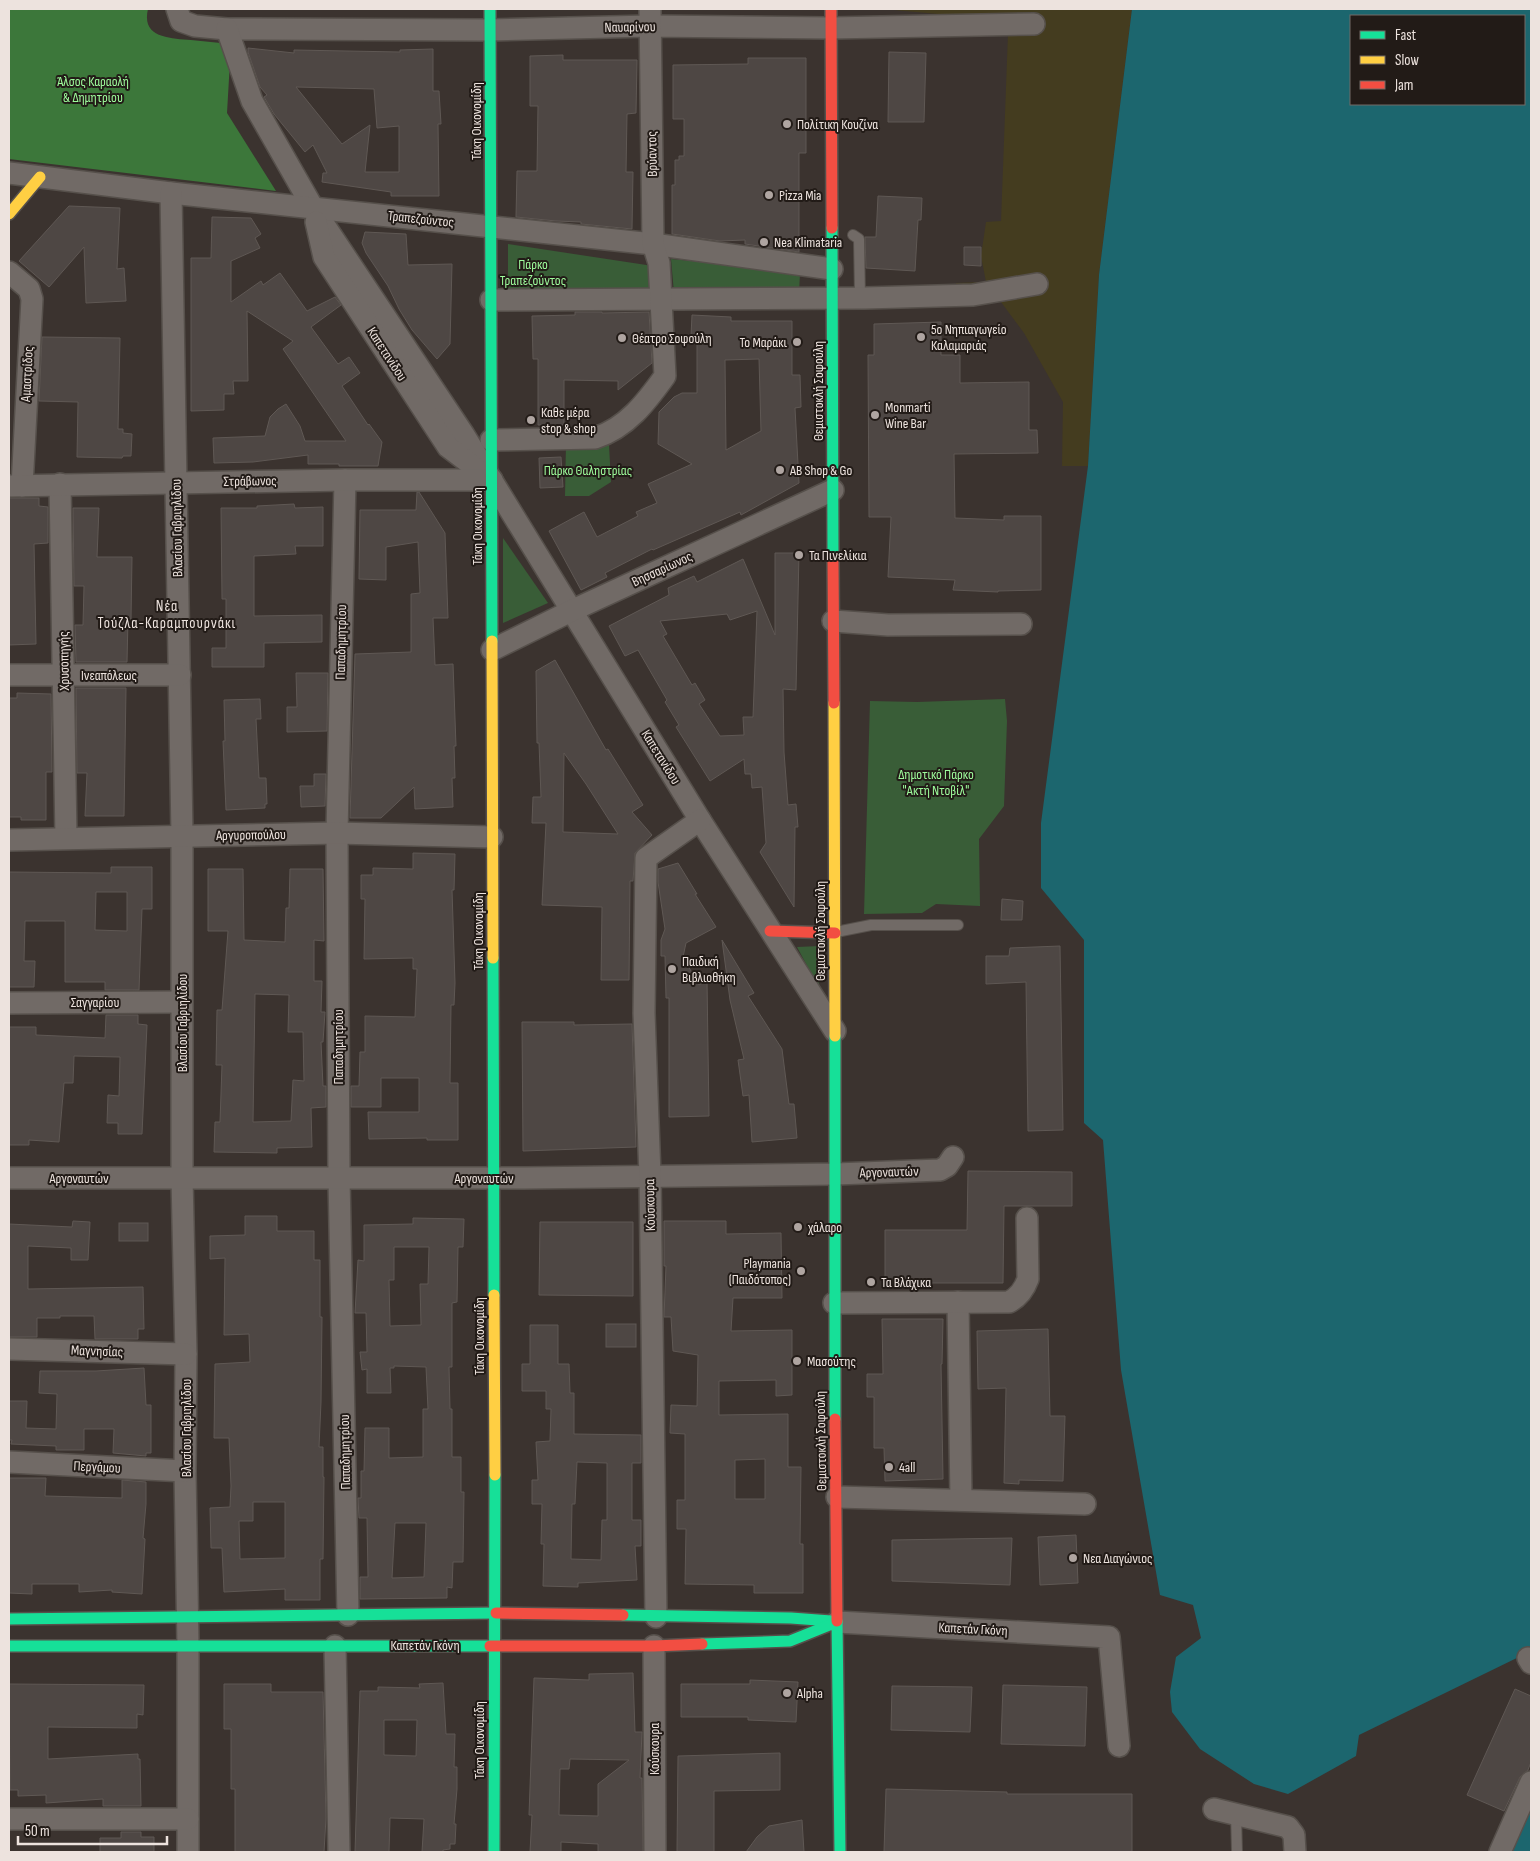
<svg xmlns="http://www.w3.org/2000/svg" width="1540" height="1861" viewBox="0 0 1540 1861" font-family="'Sofia Sans Condensed',sans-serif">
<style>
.green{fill:#395d37}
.forest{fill:#3c773a}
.sand{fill:#443c1f}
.water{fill:#1c666e;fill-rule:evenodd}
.building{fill:#4e4744;stroke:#5f5854;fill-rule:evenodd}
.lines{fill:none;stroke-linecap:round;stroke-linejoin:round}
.lane-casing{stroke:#56504b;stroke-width:12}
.street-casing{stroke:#56504b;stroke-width:24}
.fast-casing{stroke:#56504b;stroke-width:14}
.slow-casing{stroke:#56504b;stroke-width:14}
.jam-casing{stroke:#56504b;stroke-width:14}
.lane{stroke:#716a66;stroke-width:10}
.street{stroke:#716a66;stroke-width:21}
.fast{stroke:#16e098;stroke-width:11}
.slow{stroke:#ffcf43;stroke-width:11}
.jam{stroke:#f24e42;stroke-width:11}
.poi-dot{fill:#afa5a1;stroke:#221b17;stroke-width:2}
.labels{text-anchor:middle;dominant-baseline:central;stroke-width:4;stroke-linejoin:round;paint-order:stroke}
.street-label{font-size:14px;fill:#ede3de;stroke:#221b17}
.park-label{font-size:14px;fill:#9efc9c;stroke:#221b17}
.poi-label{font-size:14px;fill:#ede3de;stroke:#221b17;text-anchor:start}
.neighbourhood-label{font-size:15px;letter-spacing:1px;fill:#ede3de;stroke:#221b17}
</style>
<rect width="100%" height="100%" fill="#3b332f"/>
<g class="green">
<polygon points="508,244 653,266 655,292 508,297"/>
<polygon points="671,259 800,272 799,295 674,293"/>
<polygon points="566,443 609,445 611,482 589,496 565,496"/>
<polygon points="503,538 548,603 503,623"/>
<polygon points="1005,699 1007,721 1004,806 979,839 980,906 936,904 922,913 864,914 870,701 917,702"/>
<polygon points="820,946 819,988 797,947"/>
</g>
<path class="forest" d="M9 9H148C141 38 170 38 191 40 204 41 217 43 231 44L227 113 276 191 9 159Z"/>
<polygon class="sand" points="883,9 1132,9 1099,275 1088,466 1062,466 1063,402 1024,333 1001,302 955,303 956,283 986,282 981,256 986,222 1001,221 1008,34 971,17"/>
<g class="water">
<path d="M1132 9H1531V1651L1359 1735 1356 1756 1288 1794 1254 1784 1200 1749 1172 1712 1170 1692 1176 1657 1201 1638 1193 1605 1160 1595 1121 1370 1103 1140 1084 1123V940L1041 888V823L1088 466 1099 275ZM1351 16H1524V104H1351Z"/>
<polygon points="1531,1788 1531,1852 1501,1852"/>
</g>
<g class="building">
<path d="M248 48 294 53V50L400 52V50L433 49V91H439L441 124H438L439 196H391V192L322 182 323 173H327L313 145 305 152 274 114 264 97 267 95 260 87 248 52ZM296 87 374 89 377 128 399 126V172H365L370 125 342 144Z"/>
<polygon points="889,52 926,53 924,122 888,122"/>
<polygon points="563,55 563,60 637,60 636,113 627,114 626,172 633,172 632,229 581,224 581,222 556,221 516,217 517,171 537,171 538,106 530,106 530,56"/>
<polygon points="748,58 806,58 806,153 799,153 799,252 745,244 745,240 720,241 672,234 672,185 675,185 675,160 679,160 679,156 684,156 684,119 673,119 673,65 748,64"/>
<polygon points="878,196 922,198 921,220 918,220 915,271 866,268 865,237 876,237"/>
<polygon points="69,206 120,208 117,269 124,268 126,301 86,303 84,247 49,287 19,261"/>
<polygon points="212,217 251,218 261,234 255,238 260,248 231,261 231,302 261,281 263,285 280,273 307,311 335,297 341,305 311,327 338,364 349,357 360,373 342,386 368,425 369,424 382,442 378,466 339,466 339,464 308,464 308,455 253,462 214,463 213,438 265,436 270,417 278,409 286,404 300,426 305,441 346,441 283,349 293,341 247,311 248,381 233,381 234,394 224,394 224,410 191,411 191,258 211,258"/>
<polygon points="365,232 406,234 408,265 452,264 450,344 437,359 412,330 399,309 388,286 366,253 362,243"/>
<polygon points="964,247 981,247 981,266 964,265"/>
<polygon points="575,312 602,312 602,313 649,312 652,363 618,390 618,381 564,380 564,425 538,425 538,359 533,359 532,316 575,315"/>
<path d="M692 315 731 317V321H792V375H800L801 407 795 408 799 483 741 515 740 512 653 550 652 549 605 573 607 577 581 590 549 531 584 512 597 537 638 516 636 512 657 503 648 484 692 464 658 444 659 412 674 397 682 393H697V336H691ZM759 359 761 431 726 450 725 360Z"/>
<polygon points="941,322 941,355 960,355 960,383 1029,382 1029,430 1037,430 1038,453 954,454 955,518 1004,520 1004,516 1041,516 1041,590 998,591 998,592 953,590 955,580 888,577 891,517 869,517 868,355 874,355 874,324"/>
<polygon points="42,337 120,338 118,429 123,429 123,433 132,434 131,456 123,456 122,458 77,457 78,402 39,401"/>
<polygon points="561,457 563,487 540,488 539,458"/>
<polygon points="417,492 419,492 445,533 448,618 433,618 435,665 453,664 456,746 454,746 455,778 452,778 453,807 415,809 414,787 381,818 350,818 355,654 411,652 411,594 420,593 418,542 386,547 386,580 359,579 360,510 416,510"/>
<polygon points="9,498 39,498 39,506 48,507 48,543 34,544 36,644 9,645"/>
<polygon points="294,504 295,508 323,507 323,546 295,546 296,554 254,556 254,616 322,615 322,642 264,643 264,667 212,667 212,648 226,648 226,599 222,599 221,508 257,508 257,506"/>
<polygon points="73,508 99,508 97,557 132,557 131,619 128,619 127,662 76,662 75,625 83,625 84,586 74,586"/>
<path d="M775 553H799L796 690 783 689 784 752 788 805 796 804 798 827H795L794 907 760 852 766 843 762 787 752 788 751 774H745L744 759 710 781 676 727 679 725 665 702 667 700 638 650 625 656 609 626 669 595 668 588 694 576 697 582 743 559 775 635ZM757 611 753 717H743L744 735 720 736 699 704 705 700 695 683 692 685 663 636 667 634 660 621 727 614 730 620Z"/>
<path d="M555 660 606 750 608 749 643 805 632 812 652 835 635 853 633 881H630L629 980H601L602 907 542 905 546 823H532L533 797H541L539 743H537L536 671ZM564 753 586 784 618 834 563 832Z"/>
<polygon points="296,673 328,673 327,731 287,732 287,707 297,707"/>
<polygon points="76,688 126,688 124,816 85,816 87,773 77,773"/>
<polygon points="17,693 51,694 52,772 46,772 46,820 21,820 21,817 9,817 9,698 17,698"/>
<polygon points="260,699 261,719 256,719 259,778 266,778 267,804 265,804 265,808 226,810 223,741 225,741 224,700"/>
<polygon points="314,774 326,774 325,806 301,807 300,786 314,786"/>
<polygon points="413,853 455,854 454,890 452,890 455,983 454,1005 451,1005 450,1083 458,1083 458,1140 427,1140 427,1138 369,1139 368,1112 419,1112 419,1078 381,1078 381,1107 351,1107 351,1086 359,1086 360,1052 365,1052 365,1016 415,1017 417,969 413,969 413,958 364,959 365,899 361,899 361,875 373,875 373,868 413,869"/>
<polygon points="678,863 697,894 695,894 716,927 686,943 683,957 699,985 707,980 709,1116 669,1117 669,998 666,998 665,956 661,956 661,940 665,929 658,882 658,869"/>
<path d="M111 867H152V909H142L139 990H105V982H65V921H25L24 961H35L34 987H9V872L111 873ZM96 892H127V931L95 930Z"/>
<path d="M208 869H243L244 940 285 942 286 908H289L290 869H323L324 941 314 940V981H322L321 1012H325L323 1042H321L323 1086H326V1107L311 1108 312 1147 277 1148V1153L214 1152 215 1122H220L222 1065H216L217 1010H222L228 931H208ZM255 994 289 995 288 1032H303L304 1081 293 1080 291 1121 253 1122Z"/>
<polygon points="1002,899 1023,901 1022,920 1001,920"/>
<polygon points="722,940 754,993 748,996 782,1049 789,1104 794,1104 797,1138 752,1142 749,1095 743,1096 738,1060 744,1059 730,1000"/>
<polygon points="1060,946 1063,1130 1028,1131 1026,982 986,984 986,956 1009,956 1010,948"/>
<polygon points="106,1015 138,1015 138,1024 147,1025 142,1134 118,1134 118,1123 107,1123 108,1095 119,1096 120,1057 74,1056 73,1083 64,1083 59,1142 29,1140 29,1145 9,1145 9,1027 36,1027 36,1035 105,1038"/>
<polygon points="522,1022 574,1022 574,1025 632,1024 636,1147 523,1151"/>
<polygon points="968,1171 1072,1172 1072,1206 1004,1206 1003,1283 885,1283 885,1230 967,1230"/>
<path d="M245 1216H277V1231H314V1260H320V1317H322L321 1402 319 1447H323V1477H324L323 1559H320V1600H285V1589L224 1592 222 1548H211L210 1508 230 1507 231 1486 229 1438H214L215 1364 250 1362 249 1334 224 1335 225 1258 210 1259V1236L245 1235ZM253 1502H285V1558L240 1559 239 1521H253Z"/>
<path d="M413 1218 464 1219 463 1247H458L457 1302 452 1303V1367H449L450 1409H452V1457H461V1492H464L463 1562H453L452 1588 447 1587V1598L360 1599V1577H368L367 1518H359L358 1498H361V1471H364L365 1428H389V1458L423 1457V1409H428L426 1367 394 1366V1368H390L391 1393H367V1369L362 1370 360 1352H367L366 1313H355L358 1260 364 1261V1225L413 1224ZM394 1247H429L428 1284H420L421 1325 390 1326 389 1280H394ZM395 1523H426L424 1577 392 1578Z"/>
<polygon points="73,1221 90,1222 88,1260 71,1260 71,1248 28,1246 28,1289 143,1287 144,1329 138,1329 138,1339 95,1339 94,1316 60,1316 60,1318 37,1318 37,1337 9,1337 9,1224 72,1227"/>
<path d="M664 1221H726V1234L781 1233 782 1298H733L731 1331 792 1330V1395L776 1396V1380L719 1381V1415L788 1414V1467H801L800 1544H803V1593H754V1585L685 1584 686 1529H677V1500H685V1434L670 1433 671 1405 697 1406 698 1355 673 1351 671 1317H664L666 1266H664ZM765 1459V1499H735V1460Z"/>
<polygon points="540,1222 633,1222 633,1296 539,1295"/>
<rect x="119" y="1223" width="29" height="18"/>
<polygon points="882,1319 943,1319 942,1364 941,1364 943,1479 885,1481 884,1448 874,1448 874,1397 867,1397 867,1374 883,1374"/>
<rect x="606" y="1324" width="30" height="23"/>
<path d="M530 1325H558V1364H569L570 1393H574V1434L641 1435V1463H632V1520H641V1546H635L637 1580 578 1583V1587L543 1586 544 1544H541L542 1504H532V1480H538L536 1442 550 1441 551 1409H546V1391H522V1364H530ZM577 1462 607 1463V1520H602L601 1560 571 1559 572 1504H575Z"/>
<polygon points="1048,1329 1050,1416 1065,1416 1063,1481 1019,1480 1019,1484 1004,1483 1006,1388 978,1389 977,1331"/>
<polygon points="144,1368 146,1405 151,1405 151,1453 146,1453 146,1456 113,1453 114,1429 84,1429 84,1450 56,1450 56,1446 11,1444 12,1440 9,1440 9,1401 27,1401 26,1428 56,1429 57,1394 39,1393 40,1371 96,1371"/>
<polygon points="9,1478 46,1478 45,1496 122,1498 122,1480 146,1482 146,1504 143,1538 145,1539 142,1594 112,1592 112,1590 79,1592 79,1584 32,1584 32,1594 9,1593"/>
<polygon points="1076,1535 1078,1583 1040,1585 1038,1537"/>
<polygon points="1012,1538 1010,1585 892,1581 892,1540"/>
<path d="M633 1673 635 1732H642L640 1778H642L643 1852H598V1844L561 1842V1852H530L532 1815H529L534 1678 589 1680V1674ZM570 1759 629 1760 598 1784V1816L559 1815 560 1769H569Z"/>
<polygon points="750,1680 798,1682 796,1722 748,1720 748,1717 681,1717 681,1684 750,1684"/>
<path d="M443 1683 446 1734H455L454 1767H457V1789L454 1824H456L455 1844H450V1849L443 1850V1852H422L424 1819 390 1818 389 1852H355L360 1691H378V1687L420 1688 419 1684ZM384 1720H417L416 1756 384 1755Z"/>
<polygon points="9,1684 144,1685 143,1715 137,1714 137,1728 48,1727 48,1759 138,1754 138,1759 140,1759 141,1806 103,1806 103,1799 46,1803 46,1795 18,1796 18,1790 10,1790"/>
<polygon points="224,1684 271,1684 271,1692 323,1692 326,1818 324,1852 235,1852 235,1789 231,1789 231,1729 224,1729"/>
<polygon points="1003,1685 1087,1687 1085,1746 1001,1744"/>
<polygon points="892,1686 972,1687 970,1732 891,1730"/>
<polygon points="1515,1689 1531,1696 1531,1762 1528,1770 1520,1777 1504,1811 1467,1795"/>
<polygon points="780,1753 780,1790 714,1791 714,1852 677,1852 678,1756"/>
<polygon points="886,1789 1007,1792 1007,1794 1132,1794 1132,1852 884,1852"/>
<polygon points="802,1820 804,1852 746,1852 757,1837 769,1826"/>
<polygon points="121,1832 141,1832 141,1837 154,1837 154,1852 100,1852 100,1838 121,1838"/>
</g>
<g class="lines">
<g class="lane-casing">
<g id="lane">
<polyline points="853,235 859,239 860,298"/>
<polyline points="836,932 871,925 958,925"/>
<polyline points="1236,1814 1237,1852"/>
</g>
</g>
<g class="street-casing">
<g id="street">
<polyline points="177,9 181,21 195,26 227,29 490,30 650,26 831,28 1034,24"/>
<polyline points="227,29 252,101 313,208 464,435 700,820 835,1031"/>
<polyline points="9,173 171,193 653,244 832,269"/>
<polyline points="171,193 182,835 182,1178 186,1354 185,1471 188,1645 188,1852"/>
<polyline points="316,222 324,257 448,447 481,472"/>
<polyline points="9,272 29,289 32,299 22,486"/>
<polyline points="491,300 865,298 973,295 1037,284"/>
<path d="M491 440 595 438C627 428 647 401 665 376L659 263 653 244 650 9"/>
<polyline points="345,480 337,833 339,1178 348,1615"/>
<polyline points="60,484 66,838"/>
<polyline points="9,486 345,480 492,480"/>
<polyline points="833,621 888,625 1021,624"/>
<polyline points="492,650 571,611 833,490"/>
<polyline points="9,675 180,675"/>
<polyline points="9,840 337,833 492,837"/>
<polyline points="9,1003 182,1002"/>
<polyline points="9,1178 525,1178 836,1174 940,1170 947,1166 953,1157"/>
<polyline points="958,1302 961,1500"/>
<path d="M834 1303 1009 1302C1019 1297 1024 1290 1028 1279L1027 1218"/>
<polyline points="9,1349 186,1354"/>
<polyline points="9,1462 185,1471"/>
<polyline points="837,1497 1085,1504"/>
<polyline points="656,1617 650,1176 644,1013 646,858 700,820"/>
<polyline points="837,1622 1109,1637 1119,1746"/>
<polyline points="335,1646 339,1852"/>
<polyline points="654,1646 655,1852"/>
<polyline points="1528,1658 1531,1663"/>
<polyline points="1214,1809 1288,1827 1294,1835 1295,1852"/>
<polyline points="9,1819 188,1819"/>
<polyline points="1500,1852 1531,1782"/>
</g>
</g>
<g class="fast-casing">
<g id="fast">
<polyline points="490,9 492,641"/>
<polyline points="832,228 833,560"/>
<polyline points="493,958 494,1295"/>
<path d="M835 1419C834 1292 836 1164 835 1036"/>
<polyline points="623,1615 791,1618 831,1621"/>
<polyline points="9,1619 496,1613"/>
<polyline points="837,1621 840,1852"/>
<polyline points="702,1644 790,1641 837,1622"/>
<polyline points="9,1646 490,1646"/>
<polyline points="494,1852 495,1475"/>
</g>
</g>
<g class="slow-casing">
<g id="slow">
<polyline points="9,214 40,177"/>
<polyline points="492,641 493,958"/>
<polyline points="834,703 835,1036"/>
<polyline points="494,1295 495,1475"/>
</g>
</g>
<g class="jam-casing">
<g id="jam">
<polyline points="831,9 832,228"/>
<polyline points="833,560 834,703"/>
<polyline points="770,931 835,933"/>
<polyline points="835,1419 837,1621"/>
<polyline points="496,1613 623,1615"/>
<polyline points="490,1646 654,1646 702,1644"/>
</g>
</g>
<use href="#lane" class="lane"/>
<use href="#street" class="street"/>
<use href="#fast" class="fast"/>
<use href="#slow" class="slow"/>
<use href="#jam" class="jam"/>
</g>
<g class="poi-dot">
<circle cx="787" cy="124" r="5"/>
<circle cx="769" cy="195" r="5"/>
<circle cx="764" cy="242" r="5"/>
<circle cx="921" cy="337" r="5"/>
<circle cx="622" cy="338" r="5"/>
<circle cx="797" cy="342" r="5"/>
<circle cx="875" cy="415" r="5"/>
<circle cx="531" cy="420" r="5"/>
<circle cx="780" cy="470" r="5"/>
<circle cx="799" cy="555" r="5"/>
<circle cx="672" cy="969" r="5"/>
<circle cx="798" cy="1227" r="5"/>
<circle cx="801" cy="1271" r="5"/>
<circle cx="871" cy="1282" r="5"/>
<circle cx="797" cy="1361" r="5"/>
<circle cx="889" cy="1467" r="5"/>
<circle cx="1073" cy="1558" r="5"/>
<circle cx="787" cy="1693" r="5"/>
</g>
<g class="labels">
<g class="street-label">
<text transform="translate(630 27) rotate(-1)">Ναυαρίνου</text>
<text transform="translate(476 121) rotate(-90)">Τάκη Οικονομίδη</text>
<text transform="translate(652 154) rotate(-91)">Βρύαντος</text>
<text transform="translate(421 219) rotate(6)">Τραπεζούντος</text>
<text transform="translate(387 354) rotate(57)">Καπετανίδου</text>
<text transform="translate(27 374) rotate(-87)">Αμαστρίδος</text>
<text transform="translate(818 391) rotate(-90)">Θεμιστοκλή Σοφούλη</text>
<text transform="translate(250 481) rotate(-1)">Στράβωνος</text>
<text transform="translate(477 526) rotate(-90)">Τάκη Οικονομίδη</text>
<text transform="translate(177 528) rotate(-91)">Βλασίου Γαβριηλίδου</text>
<text transform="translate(662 569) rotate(-25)">Βησσαρίωνος</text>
<text transform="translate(341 642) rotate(-89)">Παπαδημητρίου</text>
<text transform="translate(64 661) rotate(-91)">Χρυσοπηγής</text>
<text x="109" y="675">Ινεαπόλεως</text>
<text transform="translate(661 757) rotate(58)">Καπετανίδου</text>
<text transform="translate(251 835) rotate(-1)">Αργυροπούλου</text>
<text transform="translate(478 931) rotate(-90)">Τάκη Οικονομίδη</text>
<text transform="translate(820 931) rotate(-90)">Θεμιστοκλή Σοφούλη</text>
<text x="95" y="1002">Σαγγαρίου</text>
<text transform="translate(182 1023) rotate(-90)">Βλασίου Γαβριηλίδου</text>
<text transform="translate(338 1047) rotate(-90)">Παπαδημητρίου</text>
<text transform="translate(889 1172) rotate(-2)">Αργοναυτών</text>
<text x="79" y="1178">Αργοναυτών</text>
<text x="484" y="1178">Αργοναυτών</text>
<text transform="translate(650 1205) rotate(-91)">Κούσκουρα</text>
<text transform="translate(479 1336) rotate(-90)">Τάκη Οικονομίδη</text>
<text transform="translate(97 1351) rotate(2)">Μαγνησίας</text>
<text transform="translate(186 1428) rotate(-90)">Βλασίου Γαβριηλίδου</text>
<text transform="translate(821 1441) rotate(-91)">Θεμιστοκλή Σοφούλη</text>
<text transform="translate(345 1452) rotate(-91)">Παπαδημητρίου</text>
<text transform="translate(97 1467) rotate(3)">Περγάμου</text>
<text transform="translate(973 1629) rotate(3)">Καπετάν Γκόνη</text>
<text x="425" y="1645">Καπετάν Γκόνη</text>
<text transform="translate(479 1740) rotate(-90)">Τάκη Οικονομίδη</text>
<text transform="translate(654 1749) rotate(-90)">Κούσκουρα</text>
</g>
<g class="park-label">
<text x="93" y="81">Άλσος Καραολή<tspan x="93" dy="16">&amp; Δημητρίου</tspan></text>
<text x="533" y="264">Πάρκο<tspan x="533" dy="16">Τραπεζούντος</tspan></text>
<text x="588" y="470">Πάρκο Θαληστρίας</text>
<text x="936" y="774">Δημοτικό Πάρκο<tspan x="936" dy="16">"Ακτή Ντοβίλ"</tspan></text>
</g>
<g class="poi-label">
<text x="797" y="124">Πολίτικη Κουζίνα</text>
<text x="779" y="195">Pizza Mia</text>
<text x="774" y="242">Nea Klimataria</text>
<text x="931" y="329">5ο Νηπιαγωγείο<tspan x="931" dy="16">Καλαμαριάς</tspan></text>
<text x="632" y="338">Θέατρο Σοφούλη</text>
<text x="787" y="342" text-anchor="end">Το Μαράκι</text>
<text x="885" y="407">Monmarti<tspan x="885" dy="16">Wine Bar</tspan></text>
<text x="541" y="412">Καθε μέρα<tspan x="541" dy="16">stop &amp; shop</tspan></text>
<text x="790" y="470">AB Shop &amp; Go</text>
<text x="809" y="555">Τα Πινελίκια</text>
<text x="682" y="961">Παιδική<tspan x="682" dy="16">Βιβλιοθήκη</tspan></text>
<text x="808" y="1227">χάλαρο</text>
<text x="791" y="1263" text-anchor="end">Playmania<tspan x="791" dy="16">(Παιδότοπος)</tspan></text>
<text x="881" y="1282">Τα Βλάχικα</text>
<text x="807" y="1361">Μασούτης</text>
<text x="899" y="1467">4all</text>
<text x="1083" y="1558">Νεα Διαγώνιος</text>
<text x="797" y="1693">Alpha</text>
</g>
<g class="neighbourhood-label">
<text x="167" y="606">Νέα<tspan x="167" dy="17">Τούζλα-Καραμπουρνάκι</tspan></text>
</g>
</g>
<rect width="1540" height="1861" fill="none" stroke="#ede3de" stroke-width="20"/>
<rect x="1350" y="15" width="175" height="90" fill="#221b17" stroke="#736b67"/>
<rect x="1360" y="31" width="25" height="8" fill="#16e098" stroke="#736b67"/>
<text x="1395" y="40" font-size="15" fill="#ede3de">Fast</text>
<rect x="1360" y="56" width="25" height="8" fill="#ffcf43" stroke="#736b67"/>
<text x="1395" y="65" font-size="15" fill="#ede3de">Slow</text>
<rect x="1360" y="81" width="25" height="8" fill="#f24e42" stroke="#736b67"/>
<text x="1395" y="90" font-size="15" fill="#ede3de">Jam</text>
<path d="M18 1836v8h149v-8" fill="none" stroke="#ede3de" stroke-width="2.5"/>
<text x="25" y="1836" font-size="15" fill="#ede3de" stroke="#221b17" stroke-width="4" paint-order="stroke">50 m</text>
</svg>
